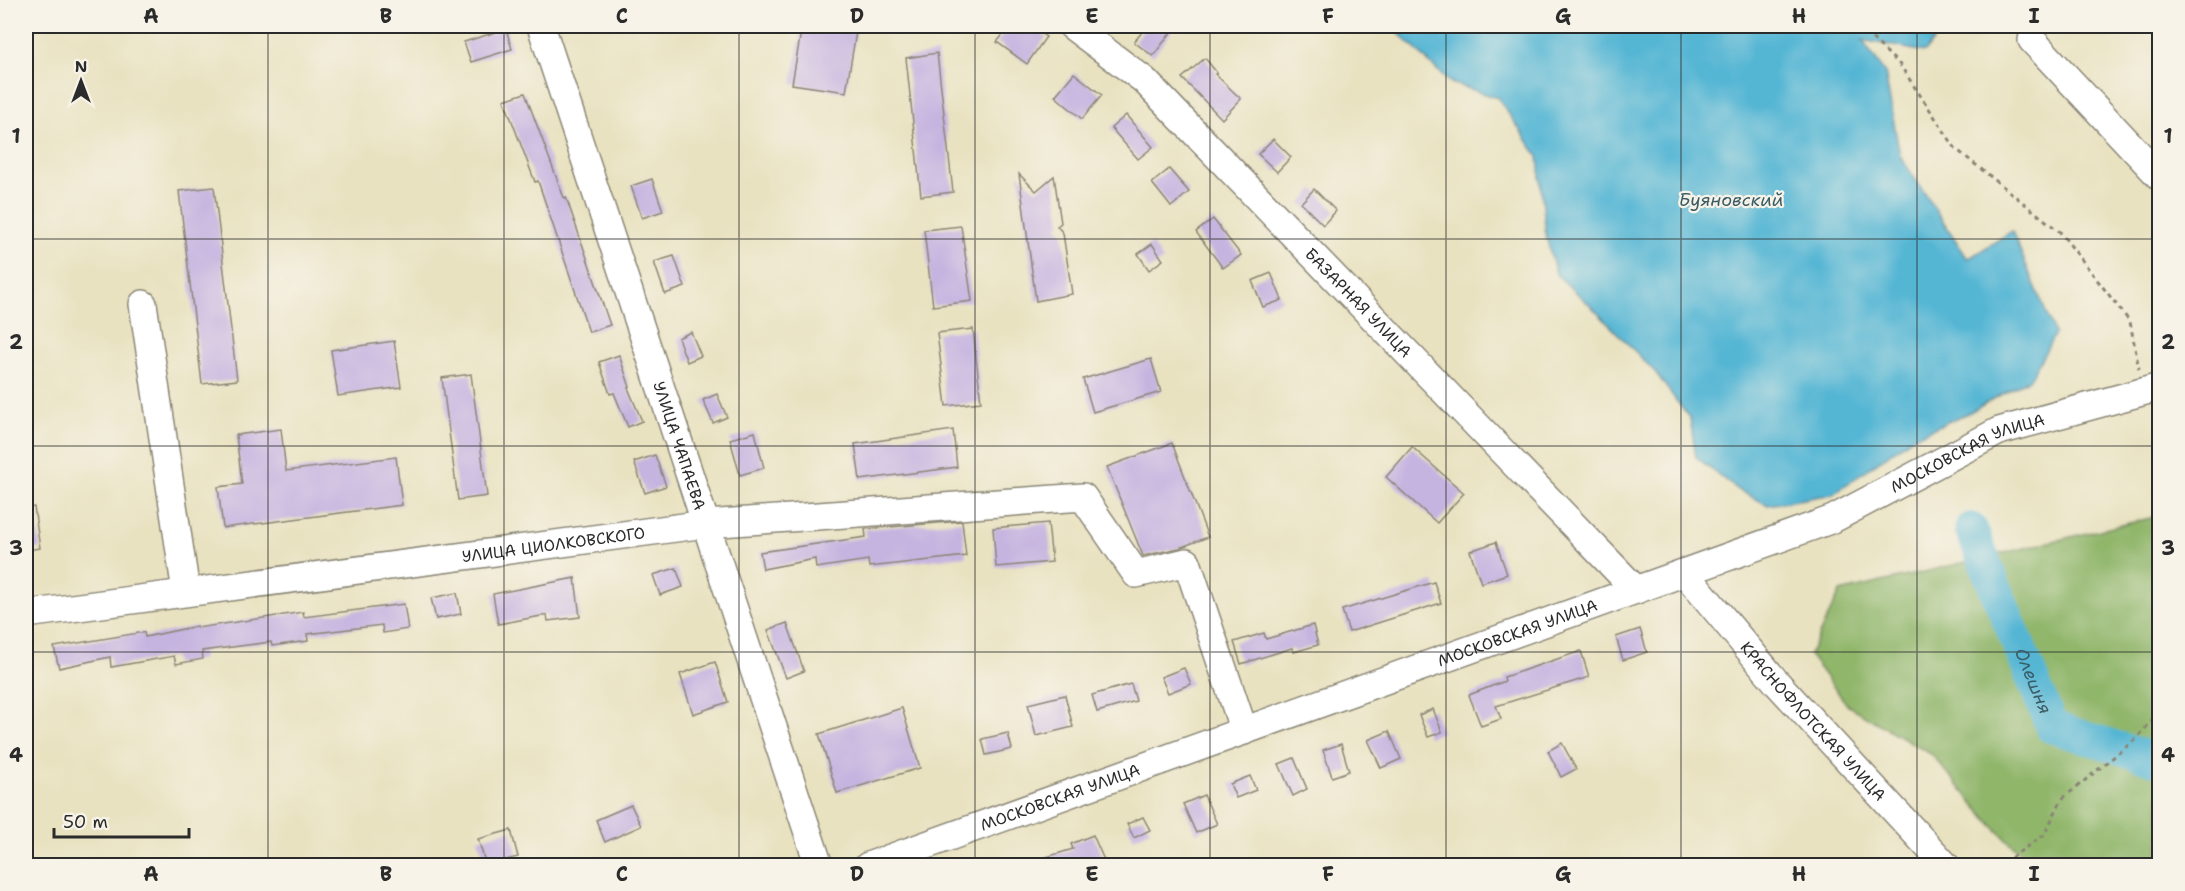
<svg xmlns="http://www.w3.org/2000/svg" width="2185" height="891" viewBox="0 0 2185 891" font-family="'Shantell Sans',sans-serif">
<style>
.forest{fill:#90b66b;stroke:#5e704b;stroke-width:1.5}
.water{fill:#55b6d4;stroke:#407080;stroke-width:1.5}
.lines{fill:none;stroke-linecap:round;stroke-linejoin:round}
.river{stroke:#55b6d4;stroke-width:33}
.building{fill:#c6b4e0}
.minor-casing{stroke:#8a8676;stroke-width:30}
.path{stroke:#8a8676;stroke-width:3;stroke-dasharray:4.5 4.5;stroke-linecap:butt}
.minor{stroke:#fff;stroke-width:27}
.grid{fill:none;stroke:#2b2b2b;stroke-width:1.5;stroke-opacity:0.55}
.labels{text-anchor:middle;dominant-baseline:central;stroke-width:4.5;stroke-linejoin:round;paint-order:stroke}
.street-label{font-size:16px;fill:#2b2b2b;stroke:#f7f3e8}
.water-label{font-size:18px;font-style:italic;fill:#3a5c66;stroke:#f7f3e8}
.neatline{fill:none;stroke:#2b2b2b;stroke-width:2}
.grid-label{font-size:20px;text-anchor:middle;font-weight:bold;fill:#2b2b2b}
</style>
<rect width="100%" height="100%" fill="#f7f3e8"/>
<filter id="ink" filterUnits="userSpaceOnUse"><feTurbulence type="fractalNoise" baseFrequency=".0167" numOctaves="2"/><feDisplacementMap in="SourceGraphic" scale="12" xChannelSelector="R" yChannelSelector="G"/><feConvolveMatrix kernelMatrix="1 2 1 2 8 2 1 2 1" color-interpolation-filters="sRGB"/></filter>
<filter id="wash" filterUnits="userSpaceOnUse"><feTurbulence type="fractalNoise" baseFrequency=".008" numOctaves="4" result="noise"/><feDisplacementMap in="SourceGraphic" scale="24" xChannelSelector="R" yChannelSelector="G"/><feGaussianBlur stdDeviation="1.35" result="paint"/><feColorMatrix in="noise" values="0 0 0 0 0 0 0 0 0 0 0 0 0 0 0 0 0 1.4 0 .05"/><feComposite in="paint" operator="in"/></filter>
<g filter="url(#wash)">
<rect width="100%" height="100%" fill="#e9e2c1"/>
<polygon class="forest" points="2159,516 2159,865 2033,865 1992,825 1931,754 1848,706 1809,655 1840,592"/>
<polygon class="water" points="1391,26 1830,26 1843,30 1849,26 1945,26 1925,52 1862,40 1885,73 1900,156 1968,259 2012,231 2055,334 2030,379 1970,412 1913,437 1833,494 1768,505 1738,490 1696,457 1690,419 1655,372 1591,306 1556,274 1546,236 1538,156 1498,98 1451,83"/>
<g class="lines">
<path class="river" id="s1" d="M1971 529 2052 727 2160 761"/>
</g>
<g id="blocks">
<g class="building">
<polygon points="802,26 857,26 846,92 792,84"/>
<polygon points="1010,26 1031,26 1046,37 1027,64 997,42"/>
<polygon points="1147,26 1176,26 1153,56 1134,42"/>
<polygon points="506,29 512,49 471,62 464,42"/>
<polygon points="937,53 953,192 921,196 906,58"/>
<polygon points="1205,58 1217,73 1215,74 1241,99 1222,119 1182,78"/>
<polygon points="1074,73 1102,95 1082,119 1055,96"/>
<polygon points="525,93 564,198 566,197 610,325 589,332 538,181 535,182 504,100"/>
<polygon points="1126,115 1153,147 1138,159 1111,128"/>
<polygon points="1273,139 1291,157 1277,172 1258,154"/>
<polygon points="1169,169 1189,192 1171,207 1152,183"/>
<polygon points="1019,174 1036,191 1054,176 1061,223 1057,226 1063,233 1072,294 1036,301"/>
<polygon points="652,179 663,211 642,218 631,186"/>
<polygon points="214,187 237,380 202,384 179,191"/>
<polygon points="1314,189 1336,211 1323,225 1301,203"/>
<polygon points="1213,219 1241,255 1223,268 1196,232"/>
<polygon points="961,226 972,301 933,306 924,230"/>
<polygon points="1152,244 1163,260 1149,270 1138,254"/>
<polygon points="674,256 685,287 665,294 654,262"/>
<polygon points="1271,273 1282,300 1263,307 1252,281"/>
<polygon points="973,329 981,402 946,406 937,333"/>
<polygon points="691,332 701,356 687,362 678,338"/>
<polygon points="394,341 401,387 338,396 331,350"/>
<polygon points="619,355 630,387 628,388 642,421 628,427 614,393 610,394 599,362"/>
<polygon points="1151,359 1161,392 1093,412 1083,379"/>
<polygon points="471,374 487,496 458,500 442,378"/>
<polygon points="717,394 727,417 713,423 703,400"/>
<polygon points="281,429 286,471 396,457 402,505 223,528 218,487 242,484 236,435"/>
<polygon points="953,430 957,467 860,480 855,444"/>
<polygon points="755,432 764,468 740,475 730,439"/>
<polygon points="1172,443 1208,537 1179,548 1143,556 1107,467"/>
<polygon points="1412,447 1464,493 1437,523 1386,477"/>
<polygon points="655,455 666,486 645,493 634,462"/>
<polygon points="34,507 40,548 26,550 26,508"/>
<polygon points="962,521 966,556 869,567 868,560 816,568 815,559 763,569 760,552 866,537 865,529"/>
<polygon points="1048,523 1052,562 996,567 993,528"/>
<polygon points="1496,542 1507,574 1481,583 1470,551"/>
<polygon points="676,568 683,587 660,595 653,575"/>
<polygon points="575,578 580,617 548,621 547,615 498,624 493,594"/>
<polygon points="1434,582 1441,603 1349,632 1342,610"/>
<polygon points="457,593 461,614 436,619 431,598"/>
<polygon points="404,604 408,629 383,633 382,625 307,634 308,641 272,646 271,642 202,651 203,659 176,664 174,656 111,667 110,657 59,668 54,647 144,632 145,637 197,626 197,628 303,612 304,617"/>
<polygon points="787,623 804,671 786,678 768,630"/>
<polygon points="1313,625 1318,645 1294,652 1292,648 1241,664 1234,642 1264,633 1266,639"/>
<polygon points="1640,629 1647,652 1623,660 1616,637"/>
<polygon points="1581,651 1589,677 1496,706 1501,719 1481,726 1469,695 1505,681 1504,677"/>
<polygon points="715,662 728,702 693,714 680,674"/>
<polygon points="1184,668 1191,684 1168,693 1161,677"/>
<polygon points="1131,684 1136,701 1097,712 1092,695"/>
<polygon points="1065,695 1073,727 1036,736 1028,704"/>
<polygon points="902,708 920,768 837,793 819,734"/>
<polygon points="1433,709 1442,732 1428,737 1419,715"/>
<polygon points="1389,731 1401,759 1381,768 1368,740"/>
<polygon points="1008,733 1012,749 986,755 982,739"/>
<polygon points="1562,743 1576,769 1561,777 1548,751"/>
<polygon points="1341,744 1349,771 1332,777 1323,750"/>
<polygon points="1294,758 1307,789 1293,796 1279,764"/>
<polygon points="1250,776 1256,790 1236,798 1230,784"/>
<polygon points="1204,795 1217,824 1196,833 1183,804"/>
<polygon points="631,805 641,826 605,842 596,820"/>
<polygon points="1143,817 1150,830 1134,838 1127,824"/>
<polygon points="511,830 518,857 486,865 478,839"/>
<polygon points="1093,835 1104,860 1090,866 1030,866 1030,862 1073,849 1071,844"/>
</g>
</g>
</g>
<g filter="url(#ink)">
<use href="#blocks" fill-opacity="0" stroke="#8a8676" stroke-width="1.5"/>
<g class="lines">
<g class="minor-casing">
<g id="minor">
<path id="s2" d="M541 26 819 866"/>
<path id="s3" d="M1072 26 1144 80 1636 590"/>
<polyline points="2032,40 2160,177"/>
<polyline points="143,304 186,592"/>
<path id="s4" d="M1685 573 1777 683 1946 866"/>
<path id="s5" d="M26 614 706 524 1083 497 1136 574 1187 562 1244 731"/>
<path id="s6" d="M868 866 1833 519 1999 431 2160 387"/>
</g>
</g>
<g class="path">
<polyline points="1859,26 1900,65 1956,149 2060,232 2130,322 2139,369"/>
<polyline points="2007,866 2012,857 2044,835 2062,799 2137,738 2160,711"/>
</g>
<use href="#minor" class="minor"/>
</g>
</g>
<path class="grid" d="M268 26V866M504 26V866M739 26V866M975 26V866M1210 26V866M1446 26V866M1681 26V866M1917 26V866M26 239H2160M26 446H2160M26 652H2160"/>
<g class="labels">
<g class="street-label">
<text stroke="none"><textPath href="#s3" startOffset="399">БАЗАРНАЯ УЛИЦА</textPath></text>
<text stroke="none"><textPath href="#s2" startOffset="442">УЛИЦА ЧАПАЕВА</textPath></text>
<text stroke="none"><textPath href="#s6" startOffset="1176">МОСКОВСКАЯ УЛИЦА</textPath></text>
<text stroke="none"><textPath href="#s5" startOffset="532">УЛИЦА ЦИОЛКОВСКОГО</textPath></text>
<text stroke="none"><textPath href="#s6" startOffset="690">МОСКОВСКАЯ УЛИЦА</textPath></text>
<text stroke="none"><textPath href="#s4" startOffset="196">КРАСНОФЛОТСКАЯ УЛИЦА</textPath></text>
<text stroke="none"><textPath href="#s6" startOffset="204">МОСКОВСКАЯ УЛИЦА</textPath></text>
</g>
<g class="water-label">
<text x="1731" y="200">Буяновский</text>
<text stroke="none"><textPath href="#s1" startOffset="164">Олешня</textPath></text>
</g>
</g>
<rect width="2185" height="891" fill="none" stroke="#f7f3e8" stroke-width="66"/>
<g transform="translate(81 81)" stroke="#f7f3e8" stroke-width="4.5" paint-order="stroke">
<path d="M0-4.5L10 22L0 15L-10 22Z" fill="#2b2b2b"/>
<text y="-9" font-size="16" font-weight="bold" text-anchor="middle" fill="#2b2b2b">N</text>
</g>
<path d="M54 828v9h135v-9" fill="none" stroke="#2b2b2b" stroke-width="3"/>
<text x="63" y="828" font-size="18" fill="#2b2b2b" stroke="#f7f3e8" stroke-width="4.5" paint-order="stroke">50 m</text>
<rect x="33" y="33" width="2119" height="825" class="neatline"/>
<g class="grid-label">
<text x="151" y="23">A</text>
<text x="386" y="23">B</text>
<text x="622" y="23">C</text>
<text x="857" y="23">D</text>
<text x="1092" y="23">E</text>
<text x="1328" y="23">F</text>
<text x="1563" y="23">G</text>
<text x="1799" y="23">H</text>
<text x="2034" y="23">I</text>
<text x="16" y="143">1</text>
<text x="2168" y="143">1</text>
<text x="16" y="349">2</text>
<text x="2168" y="349">2</text>
<text x="16" y="555">3</text>
<text x="2168" y="555">3</text>
<text x="16" y="762">4</text>
<text x="2168" y="762">4</text>
<text x="151" y="881">A</text>
<text x="386" y="881">B</text>
<text x="622" y="881">C</text>
<text x="857" y="881">D</text>
<text x="1092" y="881">E</text>
<text x="1328" y="881">F</text>
<text x="1563" y="881">G</text>
<text x="1799" y="881">H</text>
<text x="2034" y="881">I</text>
</g>
</svg>
